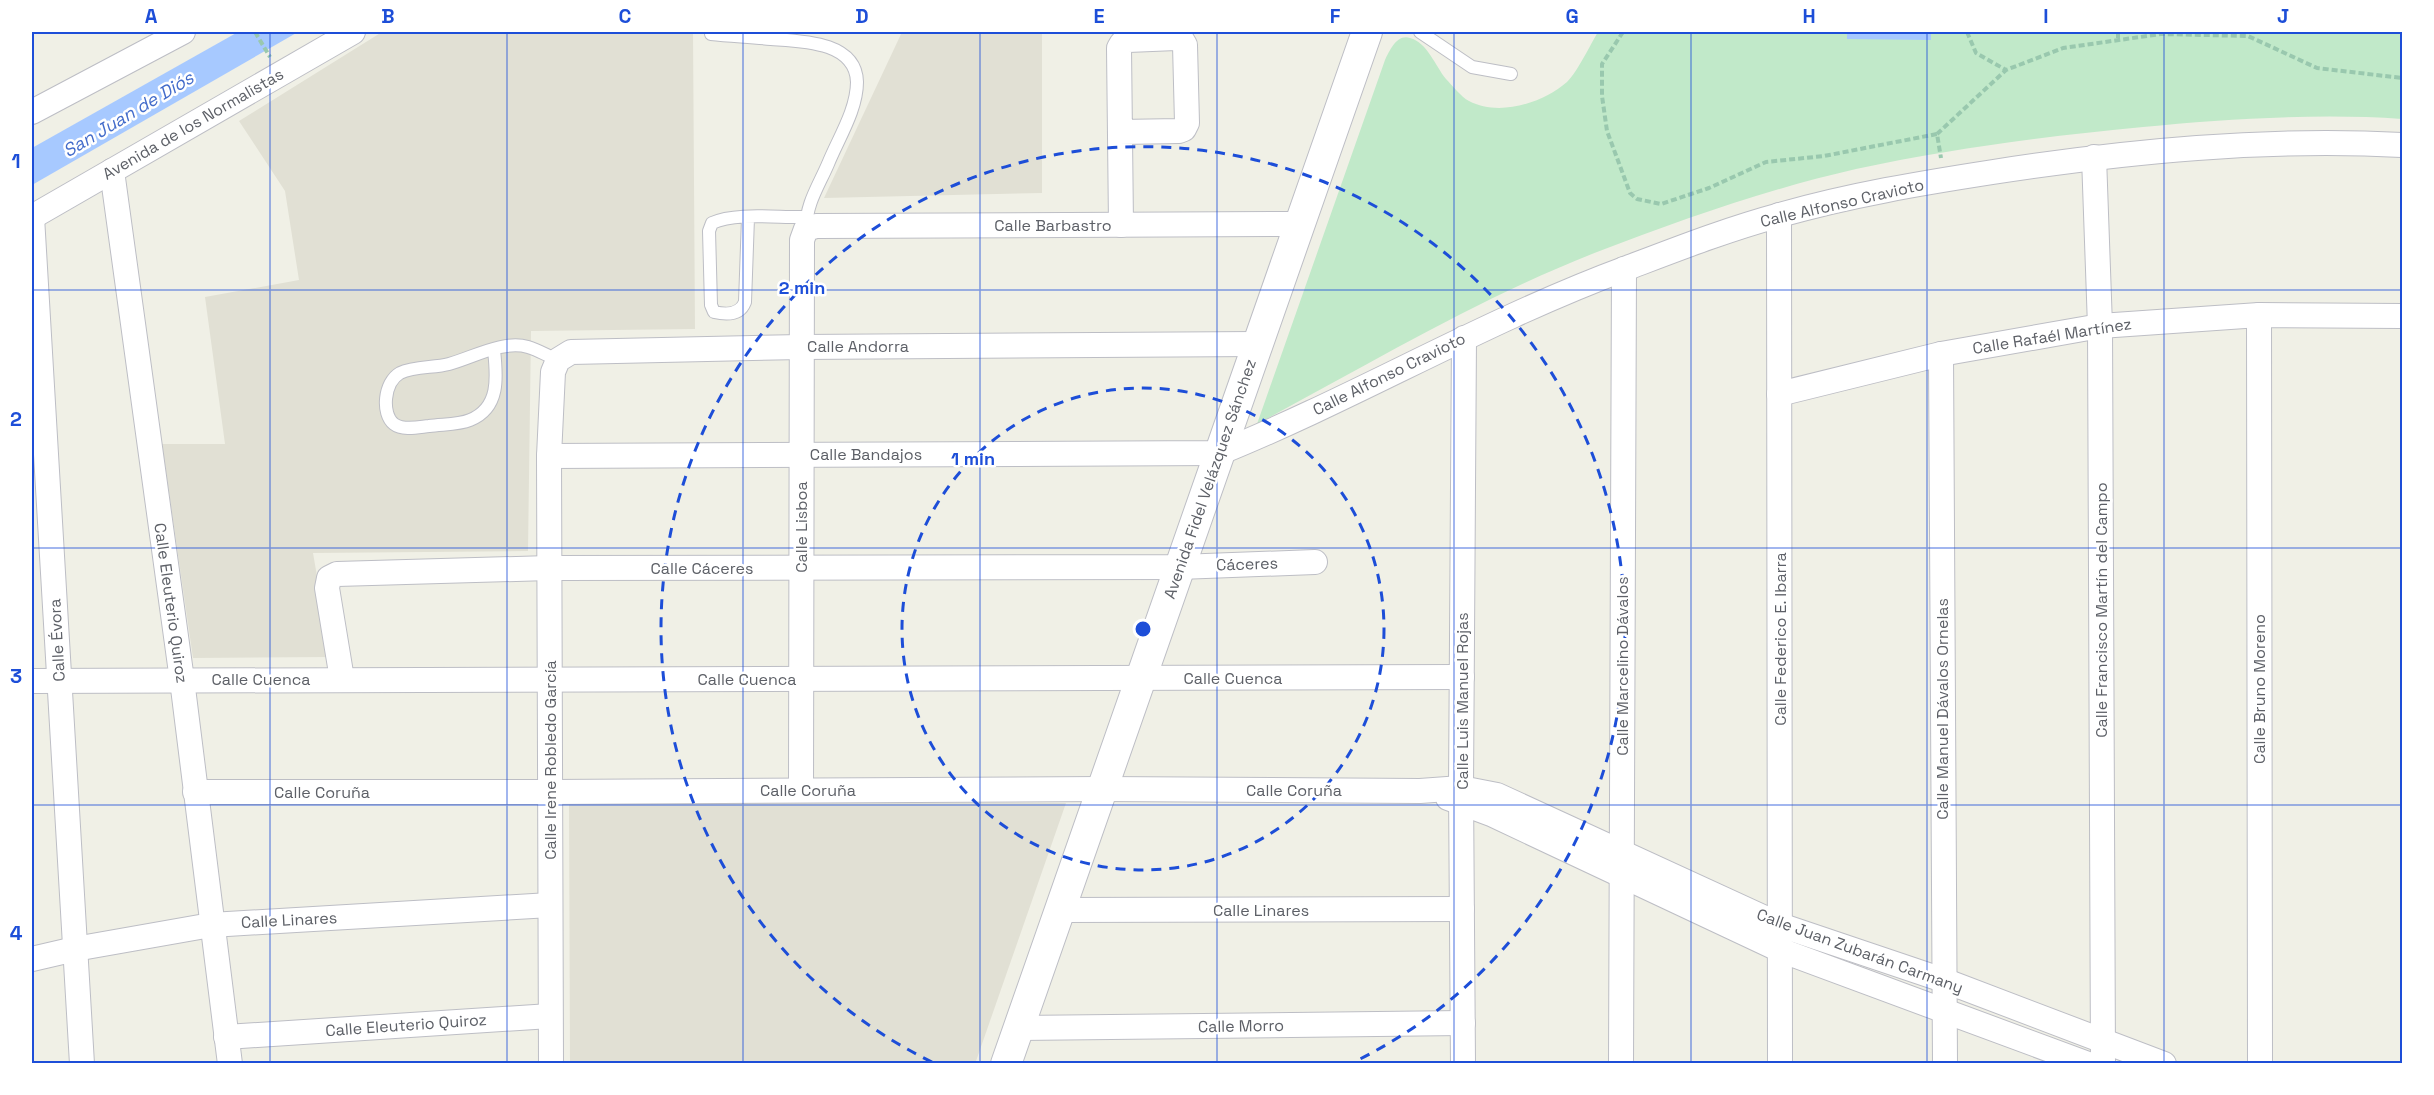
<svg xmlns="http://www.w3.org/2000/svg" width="2434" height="1095" viewBox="0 0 2434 1095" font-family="'Space Grotesk',sans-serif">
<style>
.education{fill:#e1e0d4}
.green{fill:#c1e9c9}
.water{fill:#a7c9ff}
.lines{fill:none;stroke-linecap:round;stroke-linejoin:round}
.service-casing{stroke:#bdbec5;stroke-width:14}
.minor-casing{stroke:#bdbec5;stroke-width:26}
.tertiary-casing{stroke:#bdbec5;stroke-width:32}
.path{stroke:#99c8ae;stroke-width:4;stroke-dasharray:6 3;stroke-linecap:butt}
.service{stroke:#fff;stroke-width:12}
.minor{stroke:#fff;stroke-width:24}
.tertiary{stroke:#fff;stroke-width:30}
.grid{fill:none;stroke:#1d4ed8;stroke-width:1.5;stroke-opacity:0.55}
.ring{fill:none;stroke:#1d4ed8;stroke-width:3;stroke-dasharray:10 8}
.labels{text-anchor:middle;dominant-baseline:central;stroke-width:5;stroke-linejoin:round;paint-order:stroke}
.street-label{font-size:16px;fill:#5d6067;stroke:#fff}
.water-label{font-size:18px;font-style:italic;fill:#426bca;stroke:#fff}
.centre{fill:#1d4ed8;stroke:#fff;stroke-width:3}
.ring-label{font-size:18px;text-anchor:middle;font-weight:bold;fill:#1d4ed8;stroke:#fff;stroke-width:5;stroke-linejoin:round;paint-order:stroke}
.neatline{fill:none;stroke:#1d4ed8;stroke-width:2}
.grid-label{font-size:20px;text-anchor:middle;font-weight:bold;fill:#1d4ed8}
</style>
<rect width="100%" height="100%" fill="#f0f0e6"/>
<g class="education">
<polygon points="382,32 693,32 695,329 531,331 528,551 313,553 331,657 193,658 162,444 225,444 205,297 299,280 285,191 239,121"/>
<polygon points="902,32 1042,32 1042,193 824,198"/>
<polygon points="569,803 1066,803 975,1064 570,1063"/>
</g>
<path class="green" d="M1598 32H2402V119C2320 113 2225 119 2143 127 2047 136 1950 149 1856 169 1768 189 1681 220 1597 252 1479 298 1368 365 1257 424L1385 60C1390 50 1397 34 1410 38 1427 42 1436 67 1446 79 1452 85 1461 97 1469 101 1499 117 1543 103 1567 82 1578 71 1590 45 1598 32Z"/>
<g class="water">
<polygon points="238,32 298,32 32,185 32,148"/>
<polygon points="1847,32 1931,32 1931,40 1847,39"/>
</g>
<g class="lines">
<g class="service-casing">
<g id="service">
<polyline points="1420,32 1472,67 1511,74"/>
<path d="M711 34C731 36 751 37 771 39 800 41 856 41 857 82 857 110 838 139 828 164 818 187 806 204 806 229"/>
<path d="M748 218 745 302C740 315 727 315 714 312L711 305 709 231 712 223C736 212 779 218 806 217"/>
<path d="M494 350C497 377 500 408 470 420 458 425 442 424 429 426 419 427 403 431 394 424 381 414 384 382 400 373 414 366 434 368 449 364 474 357 503 340 528 347 538 350 548 356 558 360"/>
</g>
</g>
<g class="minor-casing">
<g id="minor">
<polyline points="32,112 183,32"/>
<polyline points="1120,132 1179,131 1184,129 1187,123 1185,45 1182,40 1176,38 1128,40 1122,43 1119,48 1121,225"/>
<polyline points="2094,157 2100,326 2103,1064"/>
<polyline points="112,171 182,680 230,1064"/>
<polyline points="1779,215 1780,1064"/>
<polyline points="32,217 82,1064"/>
<polyline points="32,217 353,32"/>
<polyline points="2259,315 2260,1064"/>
<polyline points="1941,354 1945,1064"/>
<polyline points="1779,394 1941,354 2100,326 2259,315 2402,316"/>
<path d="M549 456 1219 453C1357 397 1486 320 1627 268 1677 249 1728 229 1780 215 1850 195 1922 183 1993 172 2129 151 2265 138 2402 145"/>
<polyline points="342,679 327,588 329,578 337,574 549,568 1179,567 1315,562"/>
<polyline points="32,681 1462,677"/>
<polyline points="801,790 802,240 806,229 816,226 1299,224"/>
<polyline points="195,792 550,792 1103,789 1420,791 1461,788 1497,795 1780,925 1943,980 2164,1064"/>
<polyline points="1448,798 1491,814 1780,950 2088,1064"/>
<polyline points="1060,910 1462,909"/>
<polyline points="32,959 75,949 211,925 550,905"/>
<polyline points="1019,1028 1463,1023"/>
<polyline points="226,1037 550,1016"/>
<polyline points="551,1064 549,456 553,372 558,360 571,352 802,347 1257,344"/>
<polyline points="1463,1064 1461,788 1464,338"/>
<polyline points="1621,1064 1624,269"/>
</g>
</g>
<g class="tertiary-casing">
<polyline id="tertiary" points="1006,1064 1367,32"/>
</g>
<g class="path">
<polyline points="255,32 270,57"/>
<polyline points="1623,32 1602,64 1602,96 1607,131 1630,193 1637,199 1661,204 1709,188 1766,162 1824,156 1937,134 1941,158"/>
<polyline points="1967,32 1976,53 2006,70"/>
<polyline points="2118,32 2118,40"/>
<polyline points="1937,134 2006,70 2063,48 2161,34 2248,36 2317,68 2402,78"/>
</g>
<use href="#service" class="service"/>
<use href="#minor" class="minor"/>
<use href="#tertiary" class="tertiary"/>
</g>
<path class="grid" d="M270 32V1064M507 32V1064M743 32V1064M980 32V1064M1217 32V1064M1454 32V1064M1691 32V1064M1927 32V1064M2164 32V1064M32 290H2402M32 548H2402M32 805H2402"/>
<g class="ring">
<circle cx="1143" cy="629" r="241"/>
<path d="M932 1062A482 482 0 1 1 1354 1062"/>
</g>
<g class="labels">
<g class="street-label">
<text transform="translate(193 124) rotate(-30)">Avenida de los Normalistas</text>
<text transform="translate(1842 203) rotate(-13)">Calle Alfonso Cravioto</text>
<text x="1053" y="225">Calle Barbastro</text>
<text transform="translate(2052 336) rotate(-9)">Calle Rafaél Martínez</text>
<text x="858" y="346">Calle Andorra</text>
<text transform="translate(1389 374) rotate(-26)">Calle Alfonso Cravioto</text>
<text x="866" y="454">Calle Bandajos</text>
<text transform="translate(1210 479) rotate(-71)">Avenida Fidel Velázquez Sánchez</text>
<text transform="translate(801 527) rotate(-90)">Calle Lisboa</text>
<text transform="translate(1247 564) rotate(-2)">Cáceres</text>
<text x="702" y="568">Calle Cáceres</text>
<text transform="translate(171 603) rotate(82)">Calle Eleuterio Quiroz</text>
<text transform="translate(2101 610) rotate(-90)">Calle Francisco Martín del Campo</text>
<text transform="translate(1780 639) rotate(-90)">Calle Federico E. Ibarra</text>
<text transform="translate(57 640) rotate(-93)">Calle Évora</text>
<text transform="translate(1622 666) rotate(-90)">Calle Marcelino Dávalos</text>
<text x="1233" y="678">Calle Cuenca</text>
<text x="261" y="679">Calle Cuenca</text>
<text x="747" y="679">Calle Cuenca</text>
<text transform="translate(2259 689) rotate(-90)">Calle Bruno Moreno</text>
<text transform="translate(1462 701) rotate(-90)">Calle Luis Manuel Rojas</text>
<text transform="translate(1942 709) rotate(-90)">Calle Manuel Dávalos Ornelas</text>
<text transform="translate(550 760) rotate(-90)">Calle Irene Robledo García</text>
<text x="808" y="790">Calle Coruña</text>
<text x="1294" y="790">Calle Coruña</text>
<text x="322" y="792">Calle Coruña</text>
<text x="1261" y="910">Calle Linares</text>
<text transform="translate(289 920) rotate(-3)">Calle Linares</text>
<text transform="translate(1860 951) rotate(20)">Calle Juan Zubarán Carmany</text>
<text transform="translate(406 1025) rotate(-4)">Calle Eleuterio Quiroz</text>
<text transform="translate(1241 1026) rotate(-1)">Calle Morro</text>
</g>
<g class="water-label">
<text transform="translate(128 114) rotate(-31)">San Juan de Diós</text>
</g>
</g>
<circle cx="1143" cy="629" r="9" class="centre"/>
<g class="ring-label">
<text x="802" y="294">2 min</text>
<text x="973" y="465">1 min</text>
</g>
<rect width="2434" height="1095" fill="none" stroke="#ffffff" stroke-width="66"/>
<rect x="33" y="33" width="2368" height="1029" class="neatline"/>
<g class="grid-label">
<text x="151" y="23">A</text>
<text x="388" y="23">B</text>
<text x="625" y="23">C</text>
<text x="862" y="23">D</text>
<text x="1099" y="23">E</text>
<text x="1335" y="23">F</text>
<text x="1572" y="23">G</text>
<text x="1809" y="23">H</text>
<text x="2046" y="23">I</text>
<text x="2283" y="23">J</text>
<text x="16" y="168">1</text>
<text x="16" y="426">2</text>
<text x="16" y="683">3</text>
<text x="16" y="940">4</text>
</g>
</svg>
